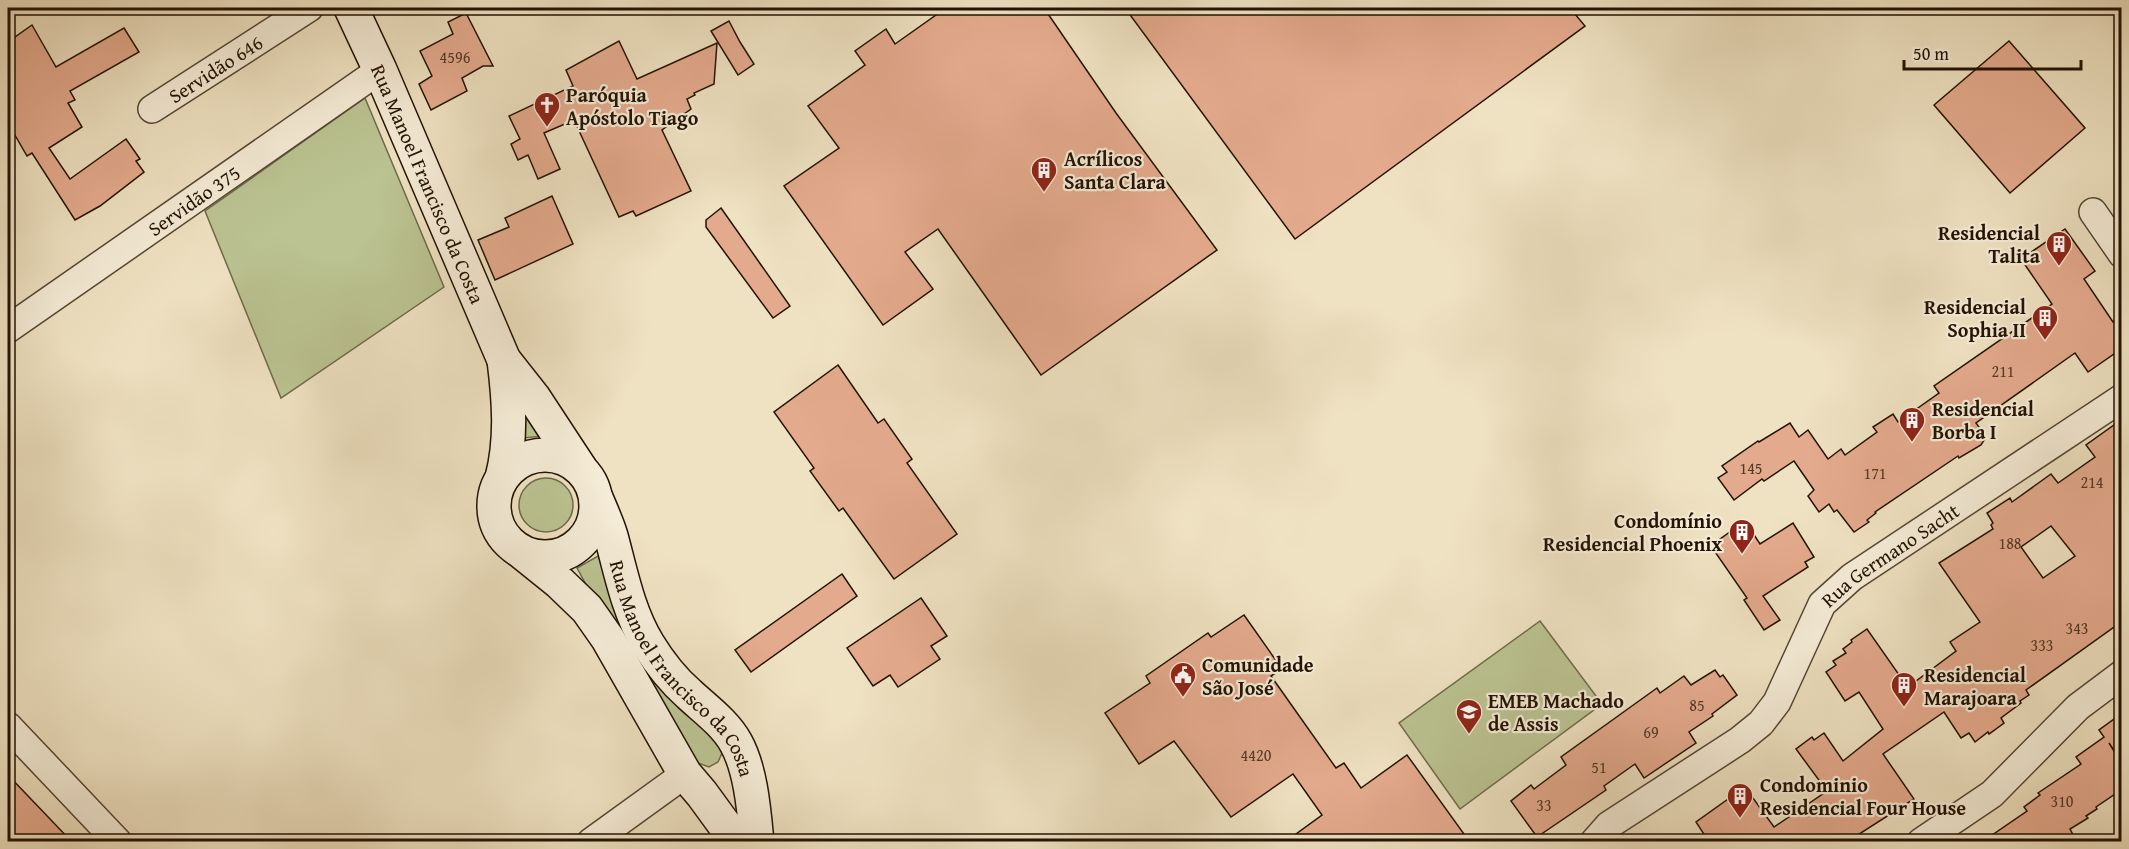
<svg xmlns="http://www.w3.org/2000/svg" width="2129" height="849" viewBox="0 0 2129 849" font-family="'Gentium Book Plus',serif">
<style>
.green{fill:#bbc392;stroke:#6e6a4a;stroke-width:1.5}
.building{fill:#e4aa8d;stroke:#221203;stroke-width:1.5;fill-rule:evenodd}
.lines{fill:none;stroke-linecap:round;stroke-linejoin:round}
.minor-casing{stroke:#554633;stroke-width:30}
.secondary-casing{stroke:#221203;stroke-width:36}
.minor{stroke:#f5ecd7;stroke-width:27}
.secondary{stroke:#f5ecd7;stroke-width:33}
.labels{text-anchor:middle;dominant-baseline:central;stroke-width:4.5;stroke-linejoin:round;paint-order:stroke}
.number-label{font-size:16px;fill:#523826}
.street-label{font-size:20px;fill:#221203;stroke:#f5ecd7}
.poi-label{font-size:20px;font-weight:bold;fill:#221203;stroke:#f5ecd7;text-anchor:start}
</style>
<rect width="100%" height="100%" fill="#efe2c2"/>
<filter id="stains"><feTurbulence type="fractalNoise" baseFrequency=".00333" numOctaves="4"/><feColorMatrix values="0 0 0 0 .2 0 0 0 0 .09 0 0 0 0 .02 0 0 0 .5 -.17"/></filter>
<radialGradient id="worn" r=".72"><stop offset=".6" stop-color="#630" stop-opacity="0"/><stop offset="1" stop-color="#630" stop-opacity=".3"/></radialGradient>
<g class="green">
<polygon points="365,98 444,287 281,398 205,211"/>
<polygon points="518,390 542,436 524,438"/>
<circle cx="546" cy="505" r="27"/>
<polygon points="598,556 607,579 717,737 722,753 718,762 709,767 695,762 588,588 577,568"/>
<polygon points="1540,621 1602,704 1460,809 1399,723"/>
</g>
<g class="building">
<polygon points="946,8 1044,8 1116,113 1217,250 1041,375 938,229 905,252 933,289 883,325 784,186 839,148 808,106 865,65 855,51 886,29 895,44"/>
<polygon points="1125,8 1570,8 1585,26 1295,239"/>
<polygon points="466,13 493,66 483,66 462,78 467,91 431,110 419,84 432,76 420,51 453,34 448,22"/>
<polygon points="729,21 740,42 754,64 738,75 711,31"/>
<polygon points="32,25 56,67 124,28 139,52 70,91 75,100 68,103 82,127 49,148 70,179 126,139 140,159 136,161 144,172 100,206 75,220 32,153 27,156 8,123 8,42"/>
<polygon points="619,41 637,79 717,43 714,84 694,93 695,95 687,99 691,109 662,130 691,191 636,216 633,211 619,217 574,120 544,133 560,169 538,179 528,155 518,160 511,144 520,139 509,116 573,86 566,70"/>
<polygon points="2009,41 2085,128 2010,193 1934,105"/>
<polygon points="552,196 573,244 495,280 478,240 509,227 505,218"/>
<polygon points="721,208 790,306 773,318 706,227 706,220"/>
<polygon points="2065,229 2095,271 2084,279 2113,322 2121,317 2121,349 2088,372 2075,353 1976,423 1986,437 1981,445 1959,458 1958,456 1875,512 1876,513 1867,520 1869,522 1854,532 1837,510 1834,512 1829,504 1819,512 1808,496 1814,490 1794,461 1764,481 1762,479 1734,500 1718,478 1727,472 1722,466 1758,441 1759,442 1790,423 1799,437 1808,430 1828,459 1841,449 1845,455 1877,432 1873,427 1893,414 1898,422 1939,393 1934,386 2052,304 2021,259"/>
<polygon points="838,365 878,423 884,419 912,459 907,463 957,534 894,579 843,508 839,511 810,471 814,468 774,412"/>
<path d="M2121 420V622L2026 690 2029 695 2020 701 2021 703 2001 718 2004 723 1989 734 1988 732 1975 742 1969 733 1961 738 1944 712 1883 754 1914 799 1850 840 1838 838 1837 842H1709L1696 822 1745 787 1774 827 1827 791 1796 749 1812 737 1814 740 1824 733 1843 761 1883 729 1859 692 1845 701 1826 672 1836 665 1833 661 1846 653 1843 649 1852 642 1851 640 1867 629 1904 682 1912 676 1916 681 1956 651 1950 642 1980 622 1939 563 1993 529 1991 525 1993 523 1987 513 2010 498 2012 502 2051 474 2058 483 2095 457 2086 445ZM2051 526 2075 556 2043 578 2021 547Z"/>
<polygon points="1745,521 1760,544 1793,523 1814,557 1805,562 1808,567 1763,596 1780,620 1764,630 1744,600 1747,598 1713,549 1718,545 1716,542"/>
<polygon points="842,574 857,596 751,672 735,650"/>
<polygon points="921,598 947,636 931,646 940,659 898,687 890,675 873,686 847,648"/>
<polygon points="1244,615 1282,669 1271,676 1336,768 1344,763 1361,788 1407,755 1464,834 1453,842 1285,842 1322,815 1293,774 1231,817 1174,741 1139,764 1105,713 1150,683 1146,676 1208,633 1211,637"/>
<polygon points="1715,670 1720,677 1723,675 1737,695 1712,714 1713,716 1689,732 1696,743 1644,778 1635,764 1604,786 1606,790 1537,837 1511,801 1531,785 1534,789 1566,765 1561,757 1657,688 1660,693 1684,676 1691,685"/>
<polygon points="2121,714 2121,761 2109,743 2121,762 2121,790 2096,807 2097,809 2086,816 2088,818 2070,829 2077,842 1982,842 2027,811 2024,807 2040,795 2038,793 2081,764 2076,757 2104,737 2099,730"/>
<polygon points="8,775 72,842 8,842"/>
</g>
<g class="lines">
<g class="minor-casing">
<g id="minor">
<path id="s1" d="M152 109 309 8"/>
<polyline points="2093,212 2122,254"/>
<path id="s2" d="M8 329 380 70"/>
<polyline points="8,726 118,842"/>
<polyline points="591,842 685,774"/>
<path id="s3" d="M1594 842 1609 825 1740 740 1761 723 1777 702 1822 604 1852 577 2122 398"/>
<polyline points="1921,842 1992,794 2078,707 2122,674"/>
</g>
</g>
<g class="secondary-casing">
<g id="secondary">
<path id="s4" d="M351 8 380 70 504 360 534 398 580 468"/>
<circle cx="545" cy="506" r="51"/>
<path d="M502 478C512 439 509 400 504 360"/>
<path id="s5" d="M596 498C601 510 607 523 611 536 621 573 628 611 648 644 659 662 673 680 689 694 705 709 725 723 736 743 751 770 754 811 757 842"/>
<polyline points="519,550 560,583 587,609 608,639 685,774 702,794 737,842"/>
</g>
</g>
<use href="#minor" class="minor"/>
<use href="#secondary" class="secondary"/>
</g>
<defs>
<g id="church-pin" transform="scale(1.35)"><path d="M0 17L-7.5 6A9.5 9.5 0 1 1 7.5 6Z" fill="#8f2418" stroke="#f5ecd7"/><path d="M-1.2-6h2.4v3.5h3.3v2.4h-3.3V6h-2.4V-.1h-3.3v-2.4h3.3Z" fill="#fff"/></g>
<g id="building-pin" transform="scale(1.35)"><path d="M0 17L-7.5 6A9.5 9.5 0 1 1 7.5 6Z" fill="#8f2418" stroke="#f5ecd7"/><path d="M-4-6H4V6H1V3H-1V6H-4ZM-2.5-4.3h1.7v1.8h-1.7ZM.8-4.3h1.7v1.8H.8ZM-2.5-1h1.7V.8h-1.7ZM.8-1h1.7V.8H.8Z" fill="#fff"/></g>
<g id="civic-pin" transform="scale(1.35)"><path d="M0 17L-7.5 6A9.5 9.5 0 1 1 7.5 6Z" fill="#8f2418" stroke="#f5ecd7"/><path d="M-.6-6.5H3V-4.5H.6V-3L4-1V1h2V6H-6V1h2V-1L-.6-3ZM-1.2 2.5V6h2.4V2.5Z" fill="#fff"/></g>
<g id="school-pin" transform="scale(1.35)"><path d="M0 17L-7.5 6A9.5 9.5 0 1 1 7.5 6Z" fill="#8f2418" stroke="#f5ecd7"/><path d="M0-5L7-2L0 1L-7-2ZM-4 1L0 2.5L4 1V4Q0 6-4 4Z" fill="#fff"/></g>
</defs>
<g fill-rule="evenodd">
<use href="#church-pin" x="547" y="105"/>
<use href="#building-pin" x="1044" y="170"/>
<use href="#building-pin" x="2059" y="244"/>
<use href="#building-pin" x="2045" y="318"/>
<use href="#building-pin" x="1912" y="420"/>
<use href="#building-pin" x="1742" y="532"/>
<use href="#civic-pin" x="1183" y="675"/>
<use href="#building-pin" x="1904" y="685"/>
<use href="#school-pin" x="1469" y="712"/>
<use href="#building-pin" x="1740" y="796"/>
</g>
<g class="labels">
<g class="number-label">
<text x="455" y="57">4596</text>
<text x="2003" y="371">211</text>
<text x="1751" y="468">145</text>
<text x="1875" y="473">171</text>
<text x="2092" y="482">214</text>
<text x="2010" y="543">188</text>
<text x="2077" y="628">343</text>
<text x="2042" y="645">333</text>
<text x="1697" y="705">85</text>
<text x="1651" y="732">69</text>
<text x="1256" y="755">4420</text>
<text x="1599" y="767">51</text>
<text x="2062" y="801">310</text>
<text x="1544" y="805">33</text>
</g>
<g class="street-label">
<text stroke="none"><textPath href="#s1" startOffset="75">Servidão 646</textPath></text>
<text stroke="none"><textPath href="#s4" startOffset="192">Rua Manoel Francisco da Costa</textPath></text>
<text stroke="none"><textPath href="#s2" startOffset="226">Servidão 375</textPath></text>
<text stroke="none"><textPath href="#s3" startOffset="424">Rua Germano Sacht</textPath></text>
<text stroke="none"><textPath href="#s5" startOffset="195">Rua Manoel Francisco da Costa</textPath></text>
</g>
<g class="poi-label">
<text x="566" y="94">Paróquia<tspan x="566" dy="23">Apóstolo Tiago</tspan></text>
<text x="1064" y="158">Acrílicos<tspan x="1064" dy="23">Santa Clara</tspan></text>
<text x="2040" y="232" text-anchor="end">Residencial<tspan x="2040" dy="23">Talita</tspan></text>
<text x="2026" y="306" text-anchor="end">Residencial<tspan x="2026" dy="23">Sophia II</tspan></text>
<text x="1932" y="408">Residencial<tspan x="1932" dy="23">Borba I</tspan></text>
<text x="1722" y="520" text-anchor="end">Condomínio<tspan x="1722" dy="23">Residencial Phoenix</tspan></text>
<text x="1202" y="664">Comunidade<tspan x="1202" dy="23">São José</tspan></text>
<text x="1924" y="674">Residencial<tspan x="1924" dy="23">Marajoara</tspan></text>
<text x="1488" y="700">EMEB Machado<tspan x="1488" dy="23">de Assis</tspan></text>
<text x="1760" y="784">Condominio<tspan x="1760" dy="23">Residencial Four House</tspan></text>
</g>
</g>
<rect width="2129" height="849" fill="none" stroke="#efe2c2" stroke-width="30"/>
<rect x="9" y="9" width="2111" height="831" fill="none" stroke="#221203" stroke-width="3"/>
<rect x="15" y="15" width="2099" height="819" fill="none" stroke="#221203" stroke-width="1.5"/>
<path d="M1904 60v9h177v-9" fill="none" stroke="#221203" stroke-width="3"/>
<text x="1913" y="60" font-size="18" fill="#221203" stroke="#f5ecd7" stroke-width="4.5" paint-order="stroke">50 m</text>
<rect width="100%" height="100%" filter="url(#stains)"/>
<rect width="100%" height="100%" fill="url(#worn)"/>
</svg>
